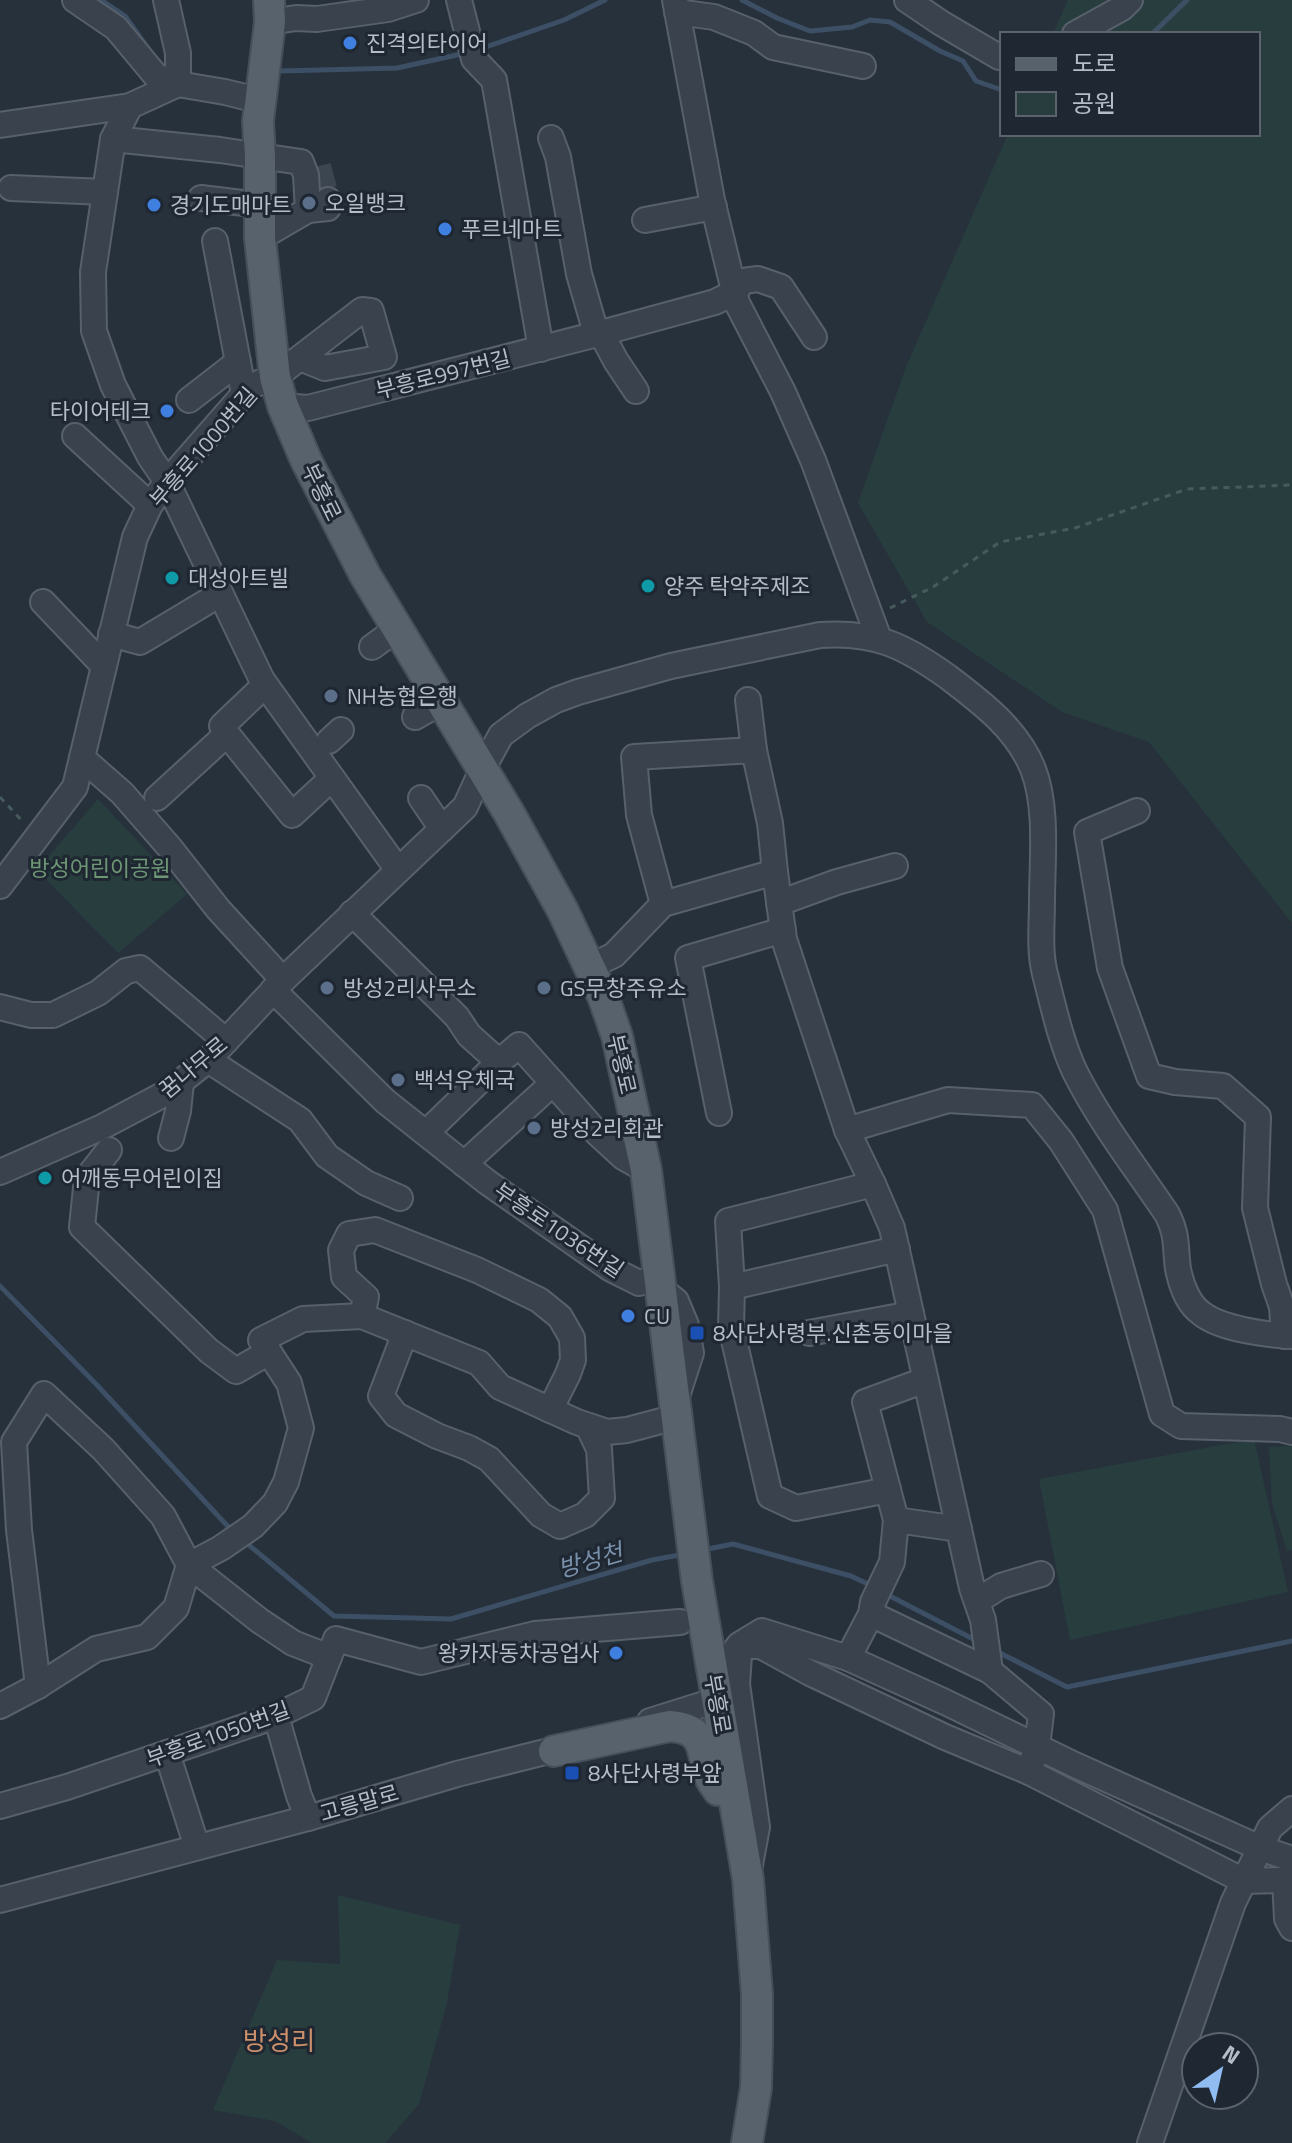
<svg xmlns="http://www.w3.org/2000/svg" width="1292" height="2143" viewBox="0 0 1292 2143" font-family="'Titillium Web','Noto Sans KR',sans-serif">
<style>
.green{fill:#283e3e}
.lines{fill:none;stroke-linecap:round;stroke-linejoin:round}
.stream{stroke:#3c4f64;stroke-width:5}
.minor-tunnel{stroke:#3b4651;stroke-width:24;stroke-dasharray:24 12;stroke-linecap:butt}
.minor-casing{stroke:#57606b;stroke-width:28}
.major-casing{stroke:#454e59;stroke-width:34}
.path{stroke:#475b5d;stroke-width:3;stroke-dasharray:6 6;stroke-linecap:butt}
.minor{stroke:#39424d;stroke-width:24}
.major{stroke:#57626d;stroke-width:30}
.shop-dot{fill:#3f7fe0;stroke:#1e2732;stroke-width:3}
.service-dot{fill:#5c6f8a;stroke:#1e2732;stroke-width:3}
.culture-dot{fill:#0f9aa8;stroke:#1e2732;stroke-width:3}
.transit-dot{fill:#1a4fb4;stroke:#1e2732;stroke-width:3}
.labels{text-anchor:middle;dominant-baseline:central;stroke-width:6;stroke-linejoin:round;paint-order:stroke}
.poi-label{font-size:22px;fill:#b5bdc8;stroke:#1e2732;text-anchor:start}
.street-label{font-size:22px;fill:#b5bdc8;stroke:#1e2732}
.park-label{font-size:22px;fill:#6e9775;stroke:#1e2732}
.water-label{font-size:24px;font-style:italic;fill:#7890a9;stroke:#1e2732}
.quarter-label{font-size:26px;fill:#ce906a;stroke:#1e2732}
</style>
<rect width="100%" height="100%" fill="#26313c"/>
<g class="green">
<polygon points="1068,0 1292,0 1292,923 1149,742 1062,712 927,622 858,503 906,367 1008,134 1258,134 1258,34 1053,34"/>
<polygon points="98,799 187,894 118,953 37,870"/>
<polygon points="1254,1439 1288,1592 1070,1640 1039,1479"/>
<polygon points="1292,1446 1292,1550 1287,1551 1272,1503 1269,1447"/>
<polygon points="338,1895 460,1925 447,2003 419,2104 385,2143 312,2143 275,2121 213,2110 277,1960 340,1964"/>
</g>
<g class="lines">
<g class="stream">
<polyline points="101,0 125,16 152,54"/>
<polyline points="742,0 777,18 810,31 852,27 870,20 890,22 940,51 963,61 976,81 1002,90"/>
<polyline points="1152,34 1187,0"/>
<polyline points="480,49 564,20 605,0"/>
<polyline points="281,71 397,68 466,53"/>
<polyline points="0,1286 96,1384 233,1532"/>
<polyline points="244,1541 334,1616 451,1619 652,1560 685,1554"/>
<polyline points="703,1550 733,1544 851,1576 874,1587"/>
<polyline points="886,1594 977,1641"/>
<polyline points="996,1651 1067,1687 1292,1641"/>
</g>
<polyline class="minor-tunnel" points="319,166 328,200"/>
<g class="minor-casing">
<g id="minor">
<polyline points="75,0 116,28 156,76 178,84 225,92 262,101"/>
<polyline points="459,0 474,59 494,80 541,349"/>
<polyline points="675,0 712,200 737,303 783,392 813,460 879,639"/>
<polyline points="907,0 941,23 999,57 1002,57"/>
<polyline points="677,12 714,17 754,33 773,47 863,66"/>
<polyline points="270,22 296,18 317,19 388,9 416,0"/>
<polyline points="1075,34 1122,8 1130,0"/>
<polyline points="0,125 130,106"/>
<polyline points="551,138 558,157 579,274 594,326 601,333 616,361 636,391"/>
<polyline points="113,139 130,106 178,84 178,53 166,0"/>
<polyline points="11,188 105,192"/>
<polyline points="201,198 260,205"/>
<polyline points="308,210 328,208 328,200"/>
<polyline points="645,220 714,207"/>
<polyline points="260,238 308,210 306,175 301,162 220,150 113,139 93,272 94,331 113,385 150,457 167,482 262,680 398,870"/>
<polyline points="215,241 244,394"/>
<polyline points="735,292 743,281 758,279 781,287 814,337"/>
<polyline points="189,400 238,362"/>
<polyline points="283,406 308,408 394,386 601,333 715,302 735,292"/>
<polyline points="75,436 150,505"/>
<polyline points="43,602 104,666"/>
<polyline points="111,634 140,642 220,594"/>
<polyline points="372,647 398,628"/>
<polyline points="265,685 222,726 227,734 292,815 332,778"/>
<polyline points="748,700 754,750"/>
<polyline points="415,717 443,701"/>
<polyline points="329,741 341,730"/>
<polyline points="82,758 122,793 170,848 218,909 283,980"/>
<polyline points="157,798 227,734"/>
<polyline points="421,798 442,829"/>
<polyline points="1137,811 1087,832 1110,968 1149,1076 1175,1082 1223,1086 1258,1117 1255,1208 1274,1284 1282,1307 1284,1336"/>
<polyline points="775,872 784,939 847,1130 873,1184 892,1228 972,1588 983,1620 990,1671 1041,1714 1037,1746 1029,1772"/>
<polyline points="0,886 75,787 135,537 150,505 167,482 244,394 253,385 275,377 362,310 371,311 384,357 325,368 300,358"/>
<polyline points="779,903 837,882 895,866"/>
<polyline points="352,913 457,1017 469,1035 499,1062"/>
<polyline points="589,967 614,955 663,904 775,872 770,823 754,750 634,757 639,815 663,904"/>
<polyline points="273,990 385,1101 487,1182 611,1269 639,1283 658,1277"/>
<polyline points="0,1007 31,1015 53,1015 98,993 126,971 140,968 226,1041"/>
<polyline points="208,1060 300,1120 327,1156 366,1183 400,1198"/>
<polyline points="719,1113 688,958 783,930"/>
<polyline points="847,1130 948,1100 1032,1105 1061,1141 1105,1210 1162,1414 1181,1426 1280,1429 1292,1432"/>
<polyline points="426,1133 499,1062 519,1045 553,1083"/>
<polyline points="171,1138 178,1111 181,1082"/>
<polyline points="109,1150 87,1178 82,1227 209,1351 236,1371 269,1352"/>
<polyline points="464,1164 553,1083 598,1134 623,1157 646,1170"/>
<path d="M0 1172 100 1128 168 1092 208 1060 283 980 465 807 482 770 501 735 527 716 556 700 578 692 671 666 820 635C874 631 905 646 948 677 981 702 1017 729 1033 769 1048 807 1042 861 1042 901 1042 924 1039 951 1045 974 1053 1005 1061 1043 1075 1072 1100 1122 1136 1168 1167 1214 1178 1235 1175 1247 1178 1269 1181 1284 1188 1304 1201 1313 1220 1329 1268 1335 1292 1336"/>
<polyline points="873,1184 728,1221 732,1287 731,1327 770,1496 796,1508 888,1490"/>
<polyline points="732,1287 897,1249"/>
<polyline points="661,1289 676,1301 686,1325 691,1353 676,1399"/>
<polyline points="362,1316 366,1297 344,1277 341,1250 349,1234 375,1230 477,1270 539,1300 560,1317 572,1338 573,1360 568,1374 550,1410"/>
<polyline points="405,1333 381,1396 396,1415 437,1436 469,1448 489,1459 541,1515 560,1526 585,1515 602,1498 599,1449 588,1426"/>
<polyline points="809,1333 911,1314"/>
<polyline points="925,1380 865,1402 896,1520 959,1529"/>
<polyline points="977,1601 1001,1586 1041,1574"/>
<polyline points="871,1614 990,1671"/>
<polyline points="746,1646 761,1646 810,1673 945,1737 1029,1772 1244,1881 1285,1880"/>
<polyline points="739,1656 737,1684 757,1827 750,1865"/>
<polyline points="848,1658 871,1614 873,1602 892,1562 896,1520"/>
<polyline points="38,1686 19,1530 14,1442 44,1394 103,1449 163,1516 189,1565 260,1621 293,1643 329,1657"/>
<polyline points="0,1706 38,1686 96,1649 147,1637 176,1608 189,1565 221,1548 253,1526 275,1503 286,1482 301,1428 289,1383 261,1340 303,1319 362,1316 479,1363 500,1387 577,1422 607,1432 627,1430 676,1417"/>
<polyline points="276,1716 299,1796 308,1818"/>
<polyline points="650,1721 717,1700 729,1658 739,1645 762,1631 848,1658 945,1702 1075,1765 1260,1848 1292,1859"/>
<polyline points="167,1753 197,1847"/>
<polyline points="0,1806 67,1787 276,1716 313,1698 336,1639 421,1662 535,1634 680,1622"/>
<polyline points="1292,1872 1285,1880 1287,1919 1292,1928"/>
<polyline points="0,1900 308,1818 457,1774 569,1746"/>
<polyline points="1150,2143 1233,1903 1270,1828 1292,1809"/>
</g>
</g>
<g class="major-casing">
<g id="major">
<polyline points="269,0 270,22 258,121 260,156 260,238 275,377 283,406 306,460 365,575 509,813 563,911 603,996 617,1036 646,1170 697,1581 748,1879 757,1994 757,2041 756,2088 747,2143"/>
<path d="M554 1751 670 1726C709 1729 700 1753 711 1779 713 1783 716 1786 718 1790"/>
</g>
</g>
<g class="path">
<polyline points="890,608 933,587 1000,542 1075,528 1187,489 1292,485"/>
<polyline points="0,797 24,823"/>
</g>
<use href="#minor" class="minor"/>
<use href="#major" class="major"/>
</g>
<g class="shop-dot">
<circle cx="350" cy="43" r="8"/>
<circle cx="154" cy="205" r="8"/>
<circle cx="445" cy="229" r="8"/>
<circle cx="167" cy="411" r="8"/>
<circle cx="628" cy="1316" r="8"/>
<circle cx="616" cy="1653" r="8"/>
</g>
<g class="service-dot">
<circle cx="309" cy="203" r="8"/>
<circle cx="331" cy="696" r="8"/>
<circle cx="327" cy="988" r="8"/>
<circle cx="544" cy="988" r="8"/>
<circle cx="398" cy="1080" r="8"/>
<circle cx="534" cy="1128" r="8"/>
</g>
<g class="culture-dot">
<circle cx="172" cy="578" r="8"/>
<circle cx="648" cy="586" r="8"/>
<circle cx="45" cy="1178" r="8"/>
</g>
<g class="transit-dot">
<rect x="689" y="1325" width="16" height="16" rx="4"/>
<rect x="564" y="1765" width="16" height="16" rx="4"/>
</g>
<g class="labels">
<g class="poi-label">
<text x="366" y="43">진격의타이어</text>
<text x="325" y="203">오일뱅크</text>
<text x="170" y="205">경기도매마트</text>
<text x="461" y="229">푸르네마트</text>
<text x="151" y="411" text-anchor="end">타이어테크</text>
<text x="188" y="578">대성아트빌</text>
<text x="664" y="586">양주 탁약주제조</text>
<text x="347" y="696">NH농협은행</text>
<text x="343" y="988">방성2리사무소</text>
<text x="560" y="988">GS무창주유소</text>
<text x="414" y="1080">백석우체국</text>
<text x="550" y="1128">방성2리회관</text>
<text x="61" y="1178">어깨동무어린이집</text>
<text x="644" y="1316">CU</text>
<text x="713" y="1333">8사단사령부.신촌동이마을</text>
<text x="600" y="1653" text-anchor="end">왕카자동차공업사</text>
<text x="588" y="1773">8사단사령부앞</text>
</g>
<g class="street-label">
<text transform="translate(443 374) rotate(-14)">부흥로997번길</text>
<text transform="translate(203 447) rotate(-49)">부흥로1000번길</text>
<text transform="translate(322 492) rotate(64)">부흥로</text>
<text transform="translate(622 1064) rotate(77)">부흥로</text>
<text transform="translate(193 1067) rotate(-40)">꿈나무로</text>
<text transform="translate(559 1230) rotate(34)">부흥로1036번길</text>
<text transform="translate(718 1704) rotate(80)">부흥로</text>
<text transform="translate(218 1734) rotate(-20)">부흥로1050번길</text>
<text transform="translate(359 1803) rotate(-16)">고릉말로</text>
</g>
<g class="park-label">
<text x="100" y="868">방성어린이공원</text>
</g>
<g class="water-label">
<text transform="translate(590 1560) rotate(-16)">방성천</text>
</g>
<g class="quarter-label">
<text x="279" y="2040">방성리</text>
</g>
</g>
<rect x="1000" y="32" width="260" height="104" fill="#1e2732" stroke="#5a636e" stroke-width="2"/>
<rect x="1016" y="58" width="40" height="12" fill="#57626d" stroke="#5a636e" stroke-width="2"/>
<text x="1072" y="72" font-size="24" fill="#b5bdc8">도로</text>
<rect x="1016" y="92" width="40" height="24" fill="#283e3e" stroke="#5a636e" stroke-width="2"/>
<text x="1072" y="112" font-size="24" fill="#b5bdc8">공원</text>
<g transform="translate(1220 2071) rotate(34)"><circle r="38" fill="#1e2732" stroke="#5a636e" stroke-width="2"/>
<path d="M0-6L14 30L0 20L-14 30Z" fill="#91bcf1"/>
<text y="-12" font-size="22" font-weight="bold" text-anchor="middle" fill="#b5bdc8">N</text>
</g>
</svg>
